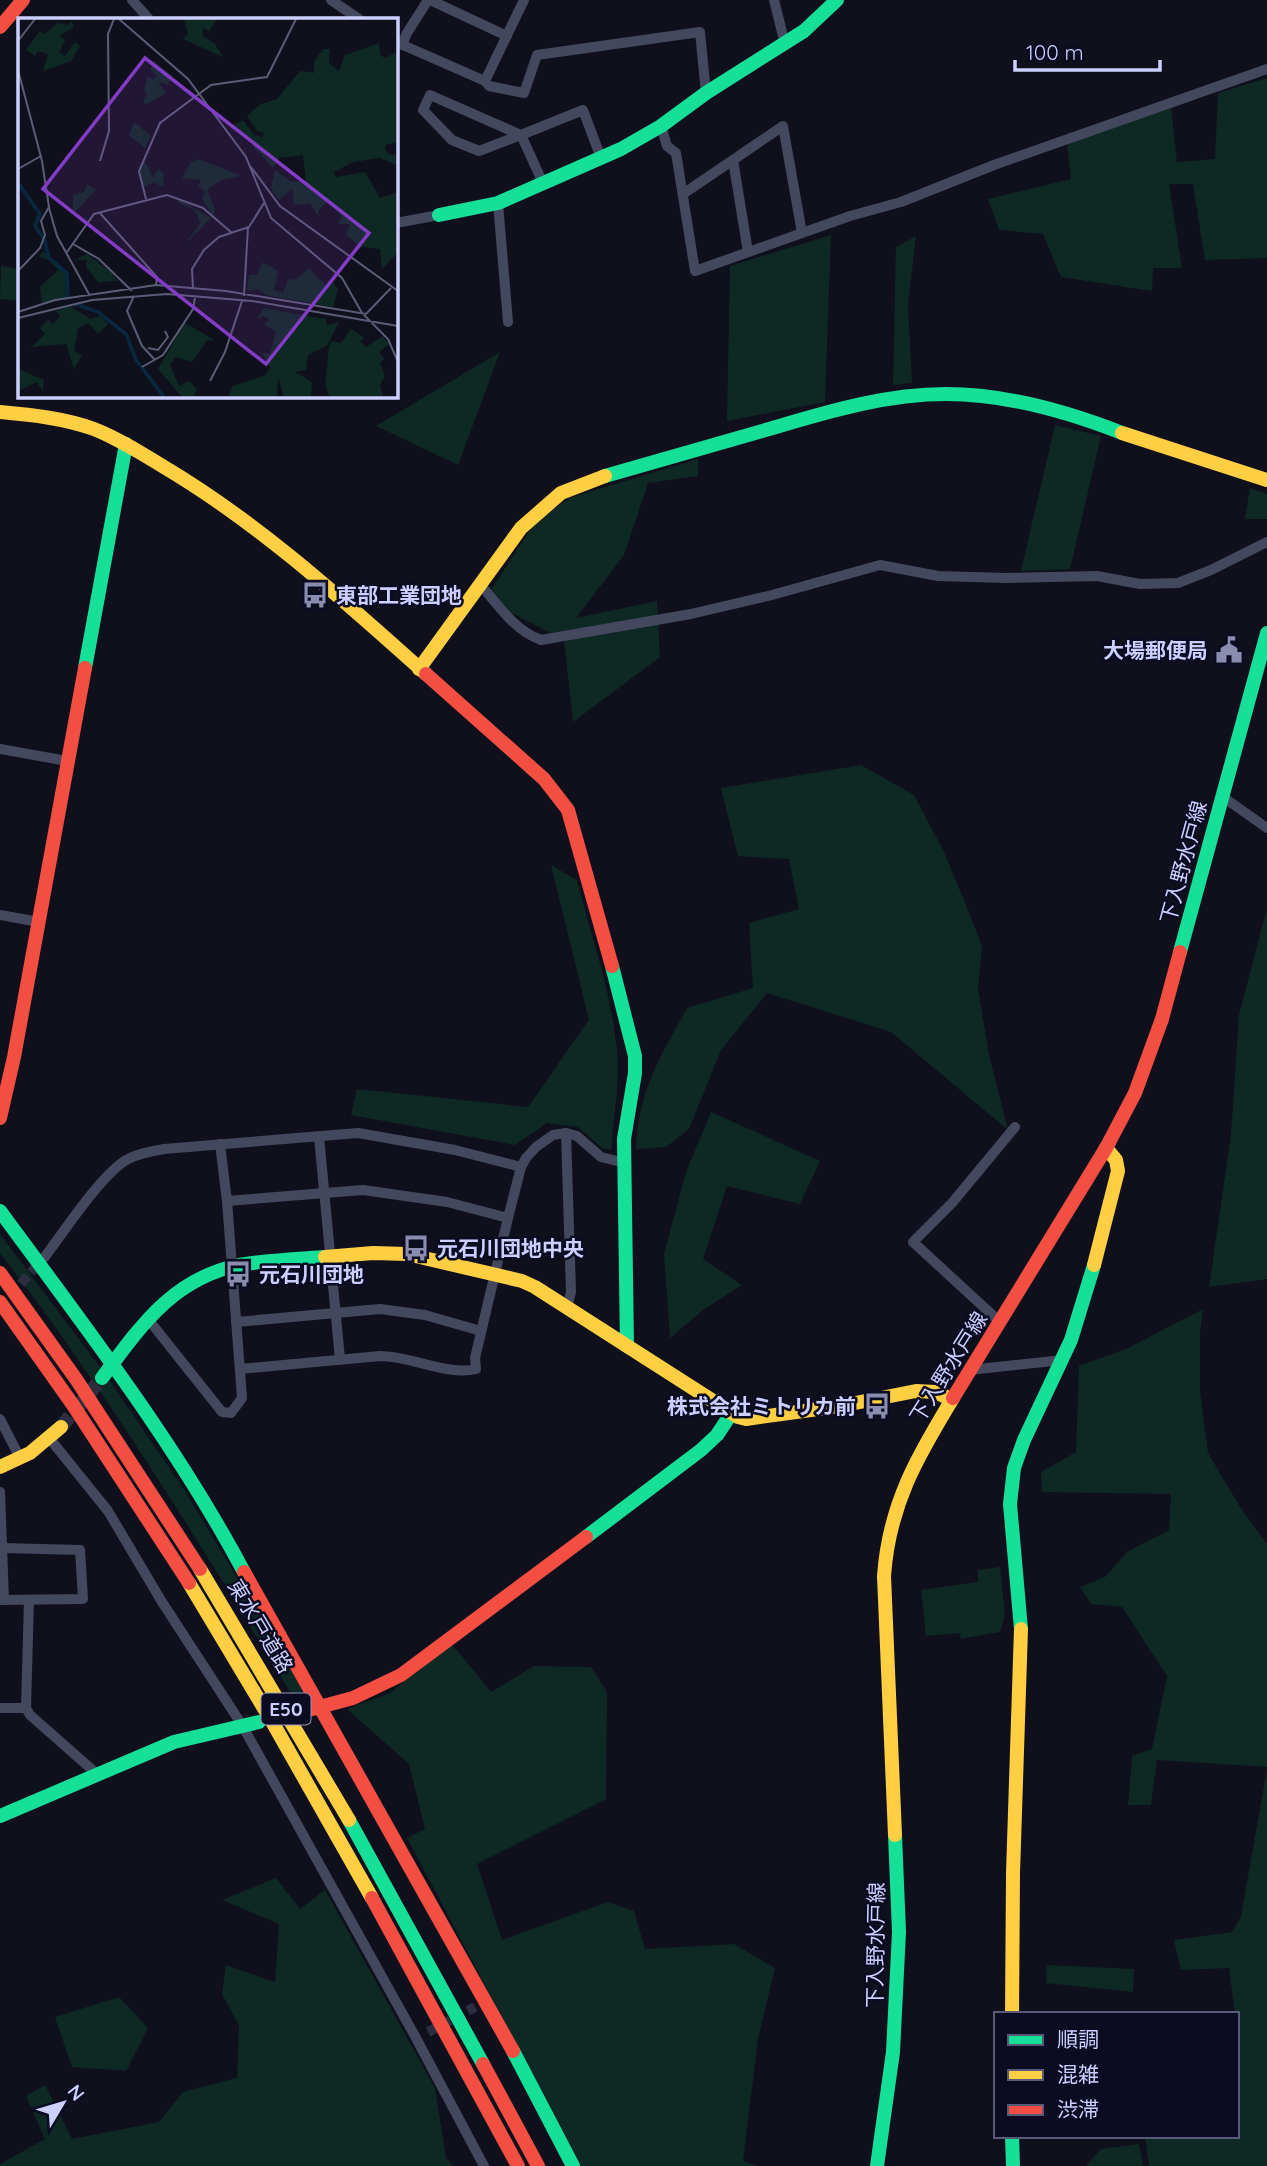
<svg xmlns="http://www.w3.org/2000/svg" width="1267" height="2166" viewBox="0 0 1267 2166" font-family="Quicksand,'Noto Sans JP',sans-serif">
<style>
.green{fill:#0e2824}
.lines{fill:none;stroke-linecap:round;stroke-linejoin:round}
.street-tunnel{stroke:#2c2d3e;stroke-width:10;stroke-dasharray:10 5;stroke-linecap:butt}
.secondary-tunnel{stroke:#2c2d3e;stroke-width:14;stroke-dasharray:14 7;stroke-linecap:butt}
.street{stroke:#44485e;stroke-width:10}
.fast{stroke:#16e098;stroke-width:14}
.slow{stroke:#ffcf43;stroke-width:14}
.jam{stroke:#f24e42;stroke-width:14}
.labels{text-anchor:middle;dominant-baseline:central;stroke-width:5;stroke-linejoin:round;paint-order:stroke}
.shield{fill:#0b0c21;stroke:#9294bc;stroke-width:2}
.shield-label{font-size:19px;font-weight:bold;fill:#cccfff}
.poi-label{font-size:21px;font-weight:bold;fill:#cccfff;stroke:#0b0c21;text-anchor:start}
.street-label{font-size:21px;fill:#cccfff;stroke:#0b0c21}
.inset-river{fill:none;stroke:#082740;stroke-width:3.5}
.inset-road{fill:none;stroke:#5b5c77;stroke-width:2}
.view{fill:#833cc5;fill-opacity:0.15;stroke:#833cc5;stroke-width:3.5}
.inset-edge{fill:none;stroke:#cccfff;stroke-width:3.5}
</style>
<rect width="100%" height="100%" fill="#10101c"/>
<g class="green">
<polygon points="1267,78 1267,258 1205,260 1193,184 1169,184 1182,268 1153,268 1152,291 1061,277 1043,234 999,230 988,199 1071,179 1067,144 1171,107 1177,162 1215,159 1218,93"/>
<polygon points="831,235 825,402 727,421 730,266"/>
<polygon points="916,236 908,305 912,383 893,385 896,247"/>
<polygon points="1,266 19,269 19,301 0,299"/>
<polygon points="500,352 458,465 376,426"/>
<polygon points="1055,425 1101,436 1070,569 1021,571"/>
<polygon points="698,459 698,476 648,483 624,555 576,618 657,601 660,657 573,722 564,640 485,599 534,524 569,498"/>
<polygon points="1250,488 1267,494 1267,519 1245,519"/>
<path d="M861 765 914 795 944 852 970 915 982 946 978 988 989 1055 1008 1130 891 1032 767 993 721 1050 689 1129 666 1147 636 1149C638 1090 660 1058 687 1008L753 988 749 923 799 909 789 859 738 856 721 788Z"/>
<path d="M551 865 577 880C590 932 610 988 616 1042 621 1077 614 1115 611 1150L602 1148 578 1127 547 1123 515 1145 351 1115 357 1089 528 1107 589 1020Z"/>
<polygon points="1267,908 1267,1279 1209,1287 1231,1134 1239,1015"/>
<polygon points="711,1112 820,1161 800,1204 727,1186 703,1259 742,1285 703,1310 670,1338 664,1254 686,1172"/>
<path d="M0 1234 103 1371 185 1491 306 1693 292 1695C200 1544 108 1393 0 1253Z"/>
<polygon points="1203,1309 1200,1332 1200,1392 1208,1453 1240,1507 1267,1544 1267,1767 1157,1760 1151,1805 1128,1805 1132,1756 1152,1749 1167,1676 1122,1607 1091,1604 1080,1587 1105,1577 1127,1552 1169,1530 1171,1494 1042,1492 1041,1472 1076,1452 1079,1366 1126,1349"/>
<polygon points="1000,1567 1005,1615 1000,1632 960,1639 961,1633 926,1636 921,1590 978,1582 978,1570"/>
<polygon points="452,1644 491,1692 534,1666 591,1667 607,1692 606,1799 477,1864 502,1940 608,1902 634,1911 645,1949 734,1944 775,1968 758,2039 743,2161 758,2166 581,2166 407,1838 425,1829 409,1764 347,1709 390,1693"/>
<polygon points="1267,1769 1267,2166 1149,2166 1145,2136 1237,2136 1237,2014 1235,2014 1229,1968 1181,1970 1174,1940 1232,1932 1241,1916"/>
<polygon points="276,1878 300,1909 325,1890 435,2088 446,2158 453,2166 0,2166 0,2164 45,2139 26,2096 45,2085 72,2139 159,2122 183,2092 237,2078 239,2025 222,1994 226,1965 275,1982 279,1924 222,1900"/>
<polygon points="1047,1965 1134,1969 1133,1992 1046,1983"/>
<polygon points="119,1997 148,2028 126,2071 72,2067 55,2017"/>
<polygon points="1139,2144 1143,2166 1086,2166 1101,2149"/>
</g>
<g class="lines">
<g class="street-tunnel">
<polyline points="11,1295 42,1260"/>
<polyline points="428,2032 475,2007"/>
</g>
<polyline class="secondary-tunnel" points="61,1427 102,1378"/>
<g class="street">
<polyline points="132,0 149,19"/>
<polyline points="331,0 359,19"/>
<polyline points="430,0 507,36"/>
<polyline points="774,0 785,44"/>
<polyline points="396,42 485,81 524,0"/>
<polyline points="402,45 407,33 428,0"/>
<polyline points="485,81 489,86 524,93 537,55 700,32 706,93"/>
<polygon points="430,95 521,135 479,151 452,140 423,110"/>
<polyline points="661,126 667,146 676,153 695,271 850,216 901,202 994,165 1267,69"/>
<polyline points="733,160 748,252"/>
<polyline points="543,183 521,135 583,110 601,158"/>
<polyline points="683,194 783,126 802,233"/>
<polyline points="498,203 508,322"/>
<polyline points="396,223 439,215"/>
<path d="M480 584C498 605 514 630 541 640L691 614 772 595 880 565 938 576 1006 578 1097 576 1140 584 1178 583 1211 570 1267 542"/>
<polyline points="0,749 67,761"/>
<polyline points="1223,797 1267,828"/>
<polyline points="0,915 39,922"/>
<polyline points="566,1133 571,1292 567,1308"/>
<polyline points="319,1137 340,1359"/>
<polyline points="227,1201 363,1190 447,1202 508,1218"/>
<path d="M44 1258C63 1233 102 1173 128 1159 139 1153 152 1151 164 1149L358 1133 455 1150 521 1167"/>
<polyline points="148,1319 222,1412 231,1413 242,1398 227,1201 220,1144"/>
<polyline points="236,1322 380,1309 425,1315 481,1331"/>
<polyline points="1000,1322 913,1242 952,1203 1015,1127"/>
<path d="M240 1369 380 1356C411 1356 448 1376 476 1369L475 1358 508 1218 521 1167 526 1158 536 1147 553 1135 566 1133 577 1136 601 1157 625 1163"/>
<polyline points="969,1370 1063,1360"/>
<polyline points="0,1419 20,1458"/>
<polyline points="50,1439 108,1511 162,1602 242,1725 416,2038 484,2166"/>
<polyline points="0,1492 4,1600"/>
<polyline points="0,1600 83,1599 80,1550 3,1548"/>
<polyline points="29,1600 26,1708 30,1715 97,1774"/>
<polyline points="0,1708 26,1708"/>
</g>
<g class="fast">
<polyline points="439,215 498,203 621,149 661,126 706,93 804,31 837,0"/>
<path d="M605 476C659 460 714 445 769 429 827 412 885 394 946 394 1007 394 1066 411 1122 433"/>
<polyline points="85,668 126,444"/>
<polyline points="1180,952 1267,633"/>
<polyline points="612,966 635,1056 635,1073 624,1139 627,1346"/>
<path d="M0 1211C86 1328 176 1444 244 1572"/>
<path d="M102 1378C140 1327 172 1279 239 1265 268 1260 297 1259 325 1257"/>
<polyline points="586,1537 701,1450 717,1435 731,1414"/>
<polyline points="1021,1629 1010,1504 1014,1468 1024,1440 1071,1340 1094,1265"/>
<polyline points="0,1816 174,1742 259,1722"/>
<polyline points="349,1820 483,2064"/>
<polyline points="513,2051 573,2166"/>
<polyline points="1012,2136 1013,2166"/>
<polyline points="877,2166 893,2052 899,1932 895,1835"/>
</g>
<g class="slow">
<path d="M0 412C32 415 63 418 94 429 119 439 141 453 164 467 260 524 343 600 426 674"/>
<polyline points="1122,433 1267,480"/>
<polyline points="419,669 521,528 561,493 605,476"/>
<polyline points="325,1257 373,1253 407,1254 522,1281 535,1287 738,1417 746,1419 840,1406 916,1391 935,1392 951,1399"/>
<polyline points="1094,1265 1118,1171 1116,1160 1106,1148"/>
<polyline points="0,1467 30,1453 61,1427"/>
<polyline points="200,1569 349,1820"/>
<polyline points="189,1583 274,1725 372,1898"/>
<path d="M895 1835 884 1576C889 1505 917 1457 953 1398"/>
<polyline points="1012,2014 1013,1873 1021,1629"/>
</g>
<g class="jam">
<polyline points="0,27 23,0"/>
<polyline points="426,674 544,779 568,810 612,966"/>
<polyline points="0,1118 14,1057 85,668"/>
<polyline points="0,1273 76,1379 200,1569"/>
<polyline points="0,1302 73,1405 189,1583"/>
<polyline points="953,1398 1106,1148 1135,1093 1162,1019 1180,952"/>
<polyline points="244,1572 513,2051"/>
<polyline points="301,1712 353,1698 401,1675 586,1537"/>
<polyline points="372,1898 518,2166"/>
<polyline points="483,2064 538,2166"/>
</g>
</g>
<defs>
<g id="bus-bare" transform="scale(2.1)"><path d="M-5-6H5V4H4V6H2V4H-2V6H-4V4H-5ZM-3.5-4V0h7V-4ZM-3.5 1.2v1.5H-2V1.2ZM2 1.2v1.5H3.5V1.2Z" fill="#8a8cb0" stroke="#0b0c21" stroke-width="2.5" paint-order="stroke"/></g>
<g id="civic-bare" transform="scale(2.1)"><path d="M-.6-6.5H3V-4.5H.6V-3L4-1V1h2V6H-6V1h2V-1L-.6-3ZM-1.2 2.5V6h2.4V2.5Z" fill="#8a8cb0" stroke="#0b0c21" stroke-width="2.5" paint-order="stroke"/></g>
</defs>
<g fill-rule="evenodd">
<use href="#bus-bare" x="315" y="595"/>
<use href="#civic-bare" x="1229" y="650"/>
<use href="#bus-bare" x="416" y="1248"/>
<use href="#bus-bare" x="238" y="1274"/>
<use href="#bus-bare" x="877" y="1406"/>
</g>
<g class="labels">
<rect class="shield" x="261.5" y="1693.5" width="49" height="31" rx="5"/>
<g class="shield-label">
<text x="286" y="1709">E50</text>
</g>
<g class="poi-label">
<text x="336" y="595">東部工業団地</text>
<text x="1208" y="650" text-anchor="end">大場郵便局</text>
<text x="437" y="1248">元石川団地中央</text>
<text x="259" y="1274">元石川団地</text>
<text x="856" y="1406" text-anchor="end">株式会社ミトリカ前</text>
</g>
<g class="street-label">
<text transform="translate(1183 862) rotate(-75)">下入野水戸線</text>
<text transform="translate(948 1367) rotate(-58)">下入野水戸線</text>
<text transform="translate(261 1626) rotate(59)">東水戸道路</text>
<text transform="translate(875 1945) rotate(-89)">下入野水戸線</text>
</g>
</g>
<g transform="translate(18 18)">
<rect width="380" height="380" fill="#10101c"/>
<path d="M166 1H199L191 13 185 10V18L197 26 205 39 165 21 170 16ZM53 3 56 9 42 18 47 22 41 34 47 38 57 24 62 28 53 43 25 53 30 36 20 33 17 38 8 32 22 13 27 16 39 5 50 7ZM361 25 362 37 367 40 377 35 380 42V125L368 126 367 130 370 136 380 137V148L362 140 335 144 316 154 318 159 347 154 362 180 380 174V234L364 251 362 231 344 229 336 234 339 226 328 217 332 206H320L324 199 310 183 300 193 302 200 292 186 276 187 274 171 261 182 253 170 257 152 272 163 288 164 285 137 261 140 255 150 216 107 225 102 236 117 244 119 247 115 239 113 229 98 241 87 259 81 282 53 296 55V44L305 31H312L311 45 321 53 327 37ZM136 43 155 59 149 67 140 63 148 75 129 86 125 85 129 75 126 72 130 58 136 62 139 58 132 52ZM116 104 133 118 127 130 111 117ZM181 141 223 158 203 162 189 172 197 191 195 198 184 181 187 173 180 168 183 162 164 160 173 144ZM127 143 135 160 140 151 146 156 145 170 136 164 126 169 122 152ZM69 166 78 172 55 196V177L66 174ZM162 182 193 200 168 225 182 205 177 192 158 184ZM26 233 48 256 52 266 48 280 24 285 22 269 40 252 31 242 20 239ZM69 236 93 254 99 263 80 264 68 249 69 242H56ZM245 244 260 253 256 272 265 275 270 262 278 261 291 250 308 268 315 264 320 271 315 289 247 277 240 271 229 273 231 257H239ZM52 288 72 301 82 298 90 306 80 316 70 305 60 310 56 333 64 337 56 351 48 326 13 329 27 316 22 310 30 301 35 306 42 298 38 293ZM246 290 308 301 309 307 321 304 309 328 290 337 288 352 277 354 294 364 293 379H266L260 359 259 379H210L215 368 248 357 252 349 244 335 252 336 258 314 246 306 251 302 246 298 239 301ZM167 305 198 323 189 322 174 344 157 339 152 347 161 368 171 363 179 371 175 379H164L140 351ZM333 311 347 320 342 323 348 329 365 318 371 326 361 334 366 341 362 345 367 358 362 367 365 379H312L307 367 311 330 313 323 323 325ZM1 351 26 362 25 374 19 364 0 373Z" fill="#0e2824"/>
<path class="inset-river" d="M0 165 22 196 17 208 26 221 31 240 49 255 50 281M57 286 80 294 108 316 118 342 146 379"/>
<path class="inset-road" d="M101 1 170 61 228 139 253 200 324 260 344 295 370 321 380 344M0 23 17 1M0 52 24 143 31 189 23 203 27 217 22 230 0 253M82 143 91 113 90 16 96 1M233 149 262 188 380 273M0 151 23 138M128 181 121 153 142 105 193 67 249 59 278 1M31 190 39 218 72 278M81 194 139 259 138 267M55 226 81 241 114 273M49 234 76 196 149 177 185 190 214 215M175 270 174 251 186 232 201 219 231 209 246 185M116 278 109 293 124 328 137 342M226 278 230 209M0 294 37 282 138 267 208 273 348 296 373 270M0 300 74 282 149 276 234 283 380 308M130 330 140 332 150 319 147 313M124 349 145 337 175 291 177 280M192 363 207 334 224 283"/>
<path class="view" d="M127 40 351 215 248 346 25 171Z"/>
<rect width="380" height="380" class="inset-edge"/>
</g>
<rect x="994" y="2012" width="245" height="126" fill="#0b0c21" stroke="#585a7a" stroke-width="2"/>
<rect x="1008" y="2035" width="35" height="10" fill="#16e098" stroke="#585a7a" stroke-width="2"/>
<text x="1057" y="2047" font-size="21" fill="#cccfff">順調</text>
<rect x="1008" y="2070" width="35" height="10" fill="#ffcf43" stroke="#585a7a" stroke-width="2"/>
<text x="1057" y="2082" font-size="21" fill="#cccfff">混雑</text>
<rect x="1008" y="2105" width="35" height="10" fill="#f24e42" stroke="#585a7a" stroke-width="2"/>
<text x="1057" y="2117" font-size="21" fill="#cccfff">渋滞</text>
<g transform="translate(63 2103) rotate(52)" stroke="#0b0c21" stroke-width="5" paint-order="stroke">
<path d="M0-5L12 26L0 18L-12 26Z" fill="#cccfff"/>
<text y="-10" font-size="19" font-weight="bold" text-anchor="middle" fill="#cccfff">N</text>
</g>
<path d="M1015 60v10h145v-10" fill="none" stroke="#cccfff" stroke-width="3.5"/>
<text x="1026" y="60" font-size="21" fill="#cccfff" stroke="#0b0c21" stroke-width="5" paint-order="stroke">100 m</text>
</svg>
